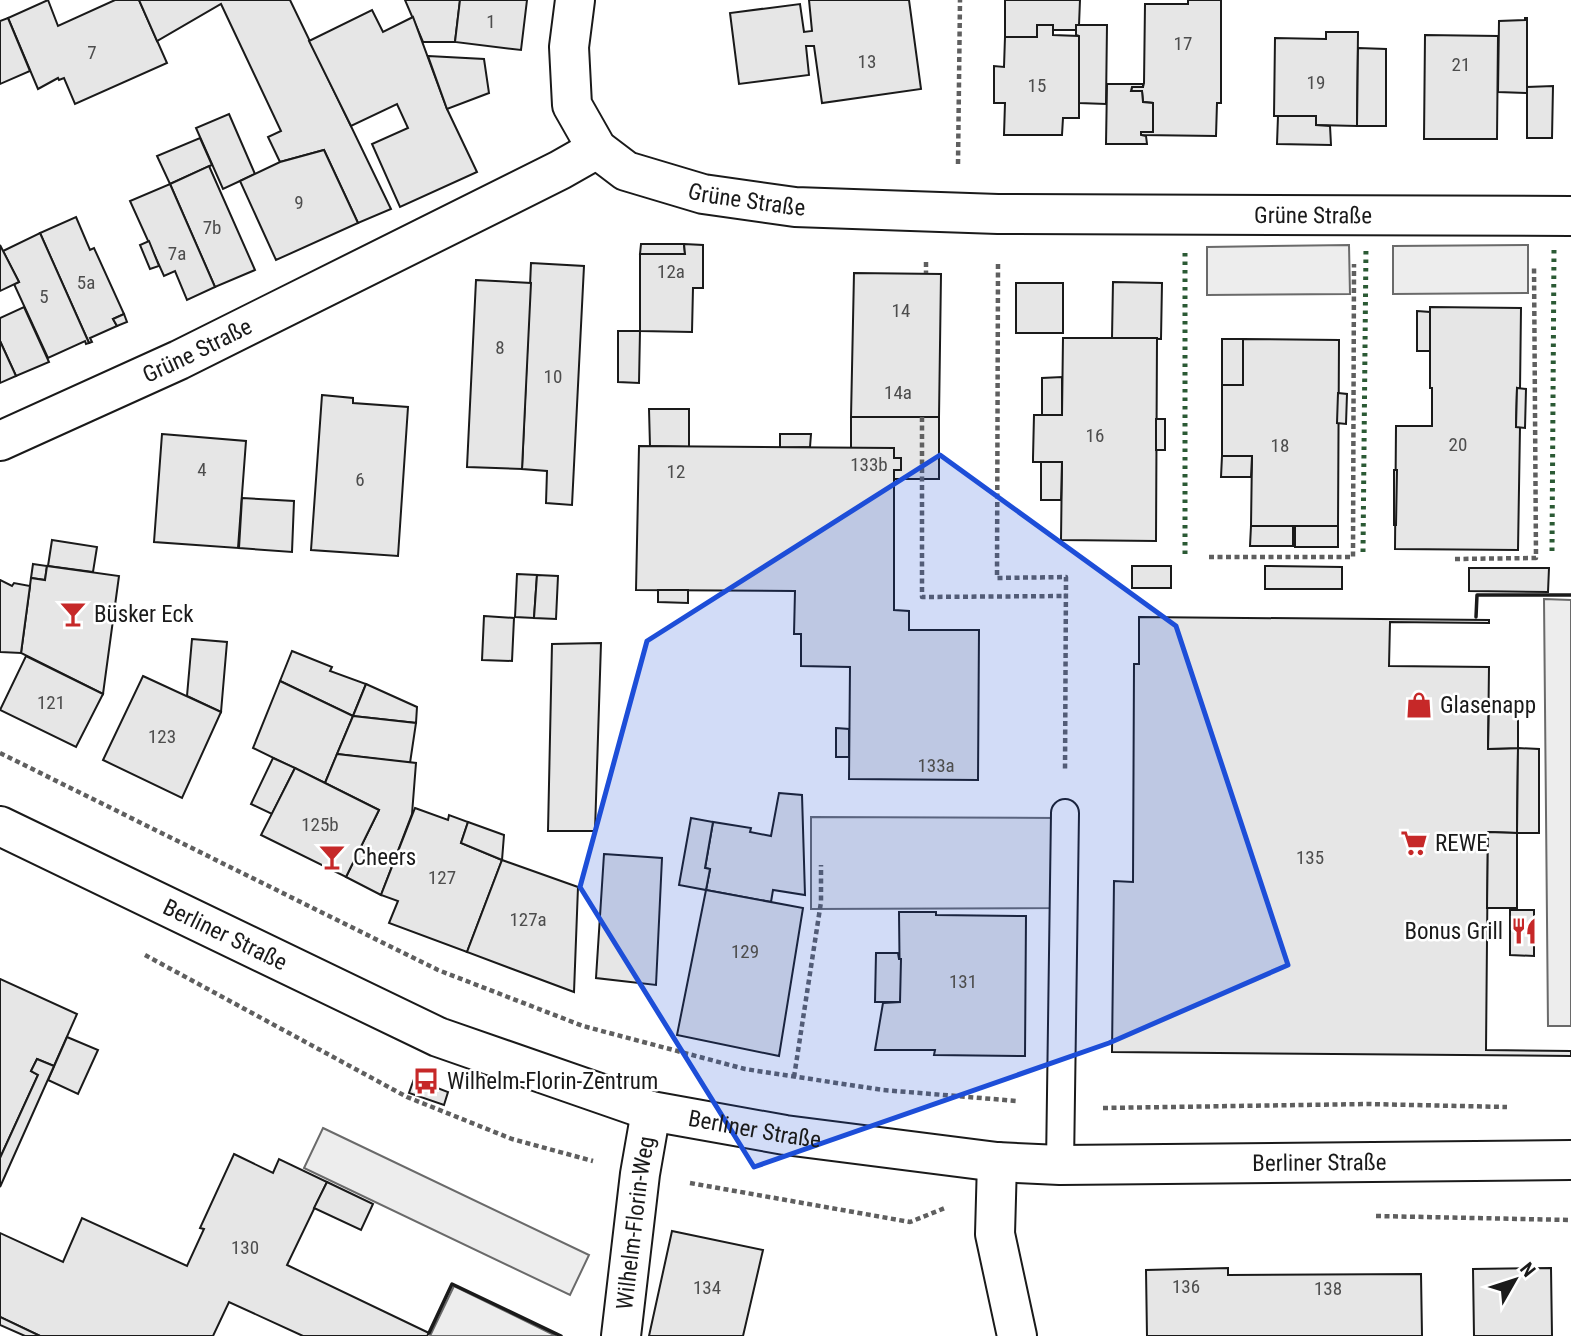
<svg xmlns="http://www.w3.org/2000/svg" width="1571" height="1336" viewBox="0 0 1571 1336" font-family="'Roboto Condensed',sans-serif">
<style>
.parking{fill:#ededed;stroke:#6a6a6a;stroke-width:2}
.building{fill:#e6e6e6;stroke:#1a1a1a;stroke-width:2}
.lines{fill:none;stroke-linecap:round;stroke-linejoin:round}
.lane-casing{stroke:#1a1a1a;stroke-width:30}
.street-casing{stroke:#1a1a1a;stroke-width:42}
.path{stroke:#5f5f5f;stroke-width:4.5;stroke-dasharray:5 3.5;stroke-linecap:butt}
.lane{stroke:#fff;stroke-width:26}
.street{stroke:#fff;stroke-width:38}
.hedge{stroke:#2b5a34;stroke-width:5;stroke-dasharray:3.5 5;stroke-linecap:butt}
.wall{stroke:#1a1a1a;stroke-width:3.5}
.marked{fill:#1d4ed8;fill-opacity:0.2;stroke:#1d4ed8;stroke-width:5;stroke-linejoin:round}
.labels{text-anchor:middle;dominant-baseline:central;stroke-width:5;stroke-linejoin:round;paint-order:stroke}
.number-label{font-size:19px;fill:#4d4d4d}
.street-label{font-size:23px;fill:#1a1a1a;stroke:#fff}
.poi-label{font-size:23px;fill:#1a1a1a;stroke:#fff;text-anchor:start}
</style>
<rect width="100%" height="100%" fill="#fff"/>
<g class="parking">
<polygon points="1349,245 1350,294 1207,295 1207,247"/>
<polygon points="1528,245 1528,293 1393,294 1393,246"/>
<polygon points="1544,599 1571,600 1571,1026 1548,1026"/>
<polygon points="811,817 1057,818 1058,908 811,909"/>
<polygon points="323,1128 589,1255 570,1295 304,1168"/>
<polygon points="454,1286 556,1336 430,1336"/>
</g>
<g class="building">
<polygon points="48,0 58,26 115,0 139,0 167,63 75,104 64,78 59,80 58,78 38,89 8,18"/>
<polygon points="139,0 290,0 391,209 358,223 324,150 280,162 268,137 281,131 221,4 157,41"/>
<polygon points="405,0 460,0 455,42 423,42"/>
<polygon points="460,0 527,0 521,50 455,42"/>
<polygon points="809,0 909,0 921,89 822,103 814,46 806,46 809,75 739,84 730,13 800,4 804,32 812,31"/>
<polygon points="1005,0 1080,0 1079,25 1076,25 1076,30 1053,30 1053,25 1037,25 1037,37 1005,37"/>
<polygon points="1188,0 1221,0 1221,103 1217,103 1216,136 1141,135 1141,132 1153,132 1153,103 1143,102 1142,91 1131,91 1132,87 1143,87 1144,83 1145,4 1188,4"/>
<polygon points="372,10 383,32 413,17 447,109 477,172 400,207 372,144 408,128 397,104 351,126 309,41"/>
<polygon points="8,18 30,71 0,84 0,21"/>
<polygon points="1525,18 1527,18 1527,93 1498,92 1499,21 1525,20"/>
<polygon points="1037,25 1053,25 1053,35 1079,36 1079,118 1063,118 1062,135 1004,135 1005,103 994,103 994,66 1004,67 1005,37 1037,37"/>
<polygon points="1076,25 1107,25 1106,104 1079,103 1079,36 1076,35"/>
<polygon points="1326,32 1358,32 1357,126 1316,125 1316,116 1274,116 1275,38 1326,39"/>
<polygon points="1425,35 1498,36 1497,139 1424,139"/>
<polygon points="1358,48 1386,49 1386,126 1357,126"/>
<polygon points="428,56 484,59 489,93 447,109"/>
<polygon points="1107,84 1143,84 1143,87 1132,87 1131,91 1142,91 1143,102 1153,103 1153,132 1141,132 1141,135 1146,136 1147,144 1106,144"/>
<polygon points="1553,86 1552,138 1527,138 1527,87"/>
<polygon points="229,114 255,174 223,189 196,128"/>
<polygon points="1278,116 1316,116 1316,125 1330,126 1331,145 1277,144"/>
<polygon points="200,138 212,165 170,184 157,156"/>
<polygon points="324,150 358,223 276,260 240,181 280,162"/>
<polygon points="209,166 255,270 215,287 170,184"/>
<polygon points="170,184 215,287 187,300 175,271 164,276 130,201"/>
<polygon points="76,217 90,250 94,248 124,314 113,319 117,326 90,338 92,342 89,343 40,233"/>
<polygon points="40,233 89,343 86,344 85,341 48,358 14,284 19,282 3,251"/>
<polygon points="149,241 159,266 150,269 140,245"/>
<polygon points="641,244 684,244 685,254 640,254"/>
<polygon points="684,244 703,245 703,288 693,288 692,332 640,331 640,254 685,254"/>
<polygon points="0,245 19,282 0,291"/>
<polygon points="531,263 584,266 572,505 546,503 547,471 522,469"/>
<polygon points="854,273 941,274 939,417 851,417"/>
<polygon points="476,280 531,283 522,469 467,467"/>
<polygon points="1113,282 1162,283 1161,339 1112,338"/>
<rect x="1016" y="283" width="47" height="50"/>
<polygon points="24,307 49,362 16,376 0,341 0,318"/>
<polygon points="1430,307 1521,308 1520,389 1517,388 1516,427 1520,427 1518,550 1395,549 1396,426 1432,426 1432,388 1430,388"/>
<polygon points="1417,311 1430,312 1430,351 1417,351"/>
<polygon points="124,314 127,322 117,326 113,319"/>
<polygon points="618,331 640,331 639,383 618,382"/>
<polygon points="1063,338 1157,338 1156,541 1061,540 1062,462 1033,462 1033,458 1034,415 1062,415"/>
<rect x="1222" y="339" width="21" height="46"/>
<polygon points="1243,339 1339,340 1338,526 1295,526 1295,547 1293,526 1251,526 1252,456 1222,456 1222,385 1243,385"/>
<polygon points="0,341 16,376 0,383"/>
<polygon points="1062,377 1062,415 1042,415 1042,378"/>
<polygon points="1517,388 1526,389 1525,428 1516,427"/>
<polygon points="1338,393 1347,394 1346,424 1337,423"/>
<polygon points="322,395 353,398 353,403 408,407 398,556 311,550"/>
<polygon points="649,409 689,409 689,447 650,446"/>
<polygon points="851,417 939,417 939,479 894,479 894,470 901,470 901,458 894,458 894,448 851,448"/>
<rect x="1156" y="419" width="9" height="31"/>
<polygon points="162,434 246,441 238,548 154,542"/>
<polygon points="780,434 811,434 810,447 780,448"/>
<polygon points="639,446 894,448 894,458 901,458 901,470 894,470 894,610 909,611 909,630 979,630 978,780 849,779 850,667 801,666 801,634 794,634 795,591 636,590"/>
<polygon points="1222,456 1252,456 1251,477 1221,477"/>
<polygon points="1041,462 1062,462 1061,500 1041,500"/>
<polygon points="1394,470 1397,470 1396,525 1394,525"/>
<polygon points="242,498 294,501 292,552 239,548"/>
<polygon points="1251,526 1293,526 1293,546 1250,546"/>
<rect x="1295" y="526" width="43" height="21"/>
<polygon points="52,540 97,547 93,572 48,566"/>
<polygon points="33,564 47,566 45,580 31,578"/>
<polygon points="47,566 119,576 103,694 21,653 31,578 45,580"/>
<rect x="1132" y="566" width="39" height="22"/>
<polygon points="1265,566 1342,567 1342,589 1265,589"/>
<polygon points="1469,568 1549,568 1548,592 1469,591"/>
<polygon points="517,574 537,575 534,618 515,617"/>
<polygon points="537,575 558,576 556,619 534,618"/>
<polygon points="0,580 12,586 14,583 30,586 21,653 0,652"/>
<polygon points="658,590 688,590 688,603 658,602"/>
<polygon points="484,616 514,618 512,661 482,660"/>
<polygon points="1139,617 1489,620 1489,623 1390,622 1389,666 1489,667 1488,749 1518,748 1517,833 1488,832 1486,1050 1571,1051 1571,1056 1112,1052 1114,881 1133,882 1134,664 1139,664"/>
<polygon points="192,639 227,642 221,712 187,696"/>
<polygon points="601,643 595,831 548,831 552,644"/>
<polygon points="292,651 332,667 330,671 366,684 353,716 280,681"/>
<polygon points="26,656 103,694 76,747 0,710"/>
<polygon points="143,676 221,712 182,798 103,760"/>
<polygon points="280,681 353,716 325,783 253,748"/>
<polygon points="366,684 417,707 416,723 353,716"/>
<polygon points="1489,704 1518,704 1518,748 1488,749"/>
<polygon points="353,716 416,723 410,763 337,754"/>
<polygon points="836,728 849,729 849,757 836,757"/>
<polygon points="1518,748 1539,749 1539,833 1517,833"/>
<polygon points="337,754 416,763 412,814 381,895 346,877 379,810 325,783"/>
<polygon points="273,758 295,768 272,814 251,804"/>
<polygon points="295,768 379,810 346,877 261,835"/>
<polygon points="779,793 802,795 805,895 773,890 771,902 706,890 710,869 705,868 713,822 751,828 750,832 771,836"/>
<polygon points="415,808 448,820 449,815 468,822 461,843 502,860 467,952 389,923 398,901 381,895"/>
<polygon points="691,818 713,822 705,868 710,869 706,890 679,885"/>
<polygon points="468,822 504,835 502,860 461,843"/>
<polygon points="1488,832 1517,833 1517,908 1487,908"/>
<polygon points="604,854 662,858 656,985 596,978"/>
<polygon points="502,860 578,887 574,992 467,952"/>
<polygon points="706,890 803,908 779,1056 677,1035"/>
<polygon points="1510,910 1534,910 1534,956 1510,955"/>
<polygon points="899,912 936,912 936,915 1026,916 1025,1056 934,1055 935,1050 875,1050 883,1003 900,1002"/>
<polygon points="876,953 898,953 899,959 901,959 900,1002 875,1002"/>
<polygon points="0,979 77,1014 54,1066 37,1059 31,1071 38,1075 0,1158"/>
<polygon points="67,1037 98,1050 78,1094 48,1080"/>
<polygon points="37,1059 54,1066 0,1187 0,1158 38,1075 31,1071"/>
<polygon points="414,1079 448,1092 444,1105 409,1093"/>
<polygon points="234,1154 273,1173 279,1159 327,1182 287,1265 429,1333 427,1336 303,1336 229,1302 213,1336 40,1336 0,1317 0,1233 63,1262 82,1218 187,1266 204,1229 200,1228"/>
<polygon points="327,1182 373,1204 361,1230 314,1208"/>
<polygon points="672,1231 763,1250 743,1336 649,1336"/>
<polygon points="1228,1268 1228,1275 1421,1274 1422,1336 1147,1336 1146,1270"/>
<polygon points="1551,1268 1552,1336 1474,1336 1473,1269"/>
<polygon points="0,1317 40,1336 25,1336 0,1325"/>
</g>
<g class="lines">
<g class="lane-casing">
<polyline id="lane" points="1060,1165 1065,813"/>
</g>
<g class="street-casing">
<g id="street">
<path id="s1" d="M575 0 569 47 572 105 597 149 626 171 703 194 795 207 998 214 1571 216"/>
<path id="s2" d="M0 441 179 360 560 170 597 149"/>
<path id="s3" d="M0 826 438 1037 651 1111 785 1135 997 1162 1060 1165 1571 1160"/>
<polyline points="997,1162 995,1234 1017,1336"/>
<path id="s4" d="M621 1336 640 1174 651 1111"/>
</g>
</g>
<g class="path">
<polyline points="958,164 960,0"/>
<polyline points="926,262 926,273"/>
<polyline points="998,264 997,578 1066,577 1065,772"/>
<polyline points="922,417 922,597 1066,596"/>
<polyline points="1209,557 1353,557 1354,264"/>
<polyline points="1455,559 1536,558 1534,265"/>
<polyline points="0,753 438,970 583,1026 745,1069 883,1090 1017,1101"/>
<polyline points="145,955 407,1097 512,1139 593,1161"/>
<polyline points="794,1077 821,902 821,865"/>
<polyline points="1103,1108 1367,1104 1507,1107"/>
<polyline points="690,1183 910,1222 945,1208"/>
<polyline points="1376,1216 1571,1220"/>
</g>
<use href="#lane" class="lane"/>
<use href="#street" class="street"/>
<g class="hedge">
<polyline points="1552,551 1554,249"/>
<polyline points="1363,552 1366,246"/>
<polyline points="1185,554 1185,250"/>
</g>
<g class="wall">
<polyline points="1476,617 1477,595 1571,595"/>
<polyline points="429,1333 452,1284 561,1336"/>
</g>
</g>
<path class="marked" d="M940 455 1176 626 1288 965 1109 1043 754 1167 580 887 647 641Z"/>
<defs>
<g id="bar-bare" transform="scale(2.1)"><path d="M-6-5H6L.8 .8V4.5H3.5V6h-7V4.5H-.8V.8Z" fill="#c62828" stroke="#fff" stroke-width="2.5" paint-order="stroke"/></g>
<g id="shop-bare" transform="scale(2.1)"><path d="M-5-2.5h2.3a2.7 3.5 0 0 1 5.4 0H5L5.5 6h-11ZM-1.5-2.5h3a1.5 2.3 0 0 0-3 0Z" fill="#c62828" stroke="#fff" stroke-width="2.5" paint-order="stroke"/></g>
<g id="supermarket-bare" transform="scale(2.1)"><path d="M-6-5.5h2.5l.6 2H6L4.5 2H-2.5L-4.4-4H-6ZM-1.5 3.2a1.3 1.3 0 1 0 .1 0ZM3 3.2a1.3 1.3 0 1 0 .1 0Z" fill="#c62828" stroke="#fff" stroke-width="2.5" paint-order="stroke"/></g>
<g id="restaurant-bare" transform="scale(2.1)"><path d="M-5-6h1v4h1v-4h1v4h1v-4h1v5L-1.5 .5V6h-2V.5L-5-1ZM5-6V6H3V1.5H1.5Q1.5-4 5-6Z" fill="#c62828" stroke="#fff" stroke-width="2.5" paint-order="stroke"/></g>
<g id="bus-bare" transform="scale(2.1)"><path d="M-5-6H5V4H4V6H2V4H-2V6H-4V4H-5ZM-3.5-4V0h7V-4ZM-3.5 1.2v1.5H-2V1.2ZM2 1.2v1.5H3.5V1.2Z" fill="#c62828" stroke="#fff" stroke-width="2.5" paint-order="stroke"/></g>
</defs>
<g fill-rule="evenodd">
<use href="#bar-bare" x="73" y="614"/>
<use href="#shop-bare" x="1419" y="705"/>
<use href="#supermarket-bare" x="1414" y="843"/>
<use href="#bar-bare" x="332" y="857"/>
<use href="#restaurant-bare" x="1524" y="931"/>
<use href="#bus-bare" x="426" y="1081"/>
</g>
<g class="labels">
<g class="number-label">
<text x="491" y="21">1</text>
<text x="1183" y="43">17</text>
<text x="92" y="52">7</text>
<text x="867" y="61">13</text>
<text x="1461" y="64">21</text>
<text x="1316" y="82">19</text>
<text x="1037" y="85">15</text>
<text x="299" y="202">9</text>
<text x="212" y="227">7b</text>
<text x="177" y="253">7a</text>
<text x="671" y="271">12a</text>
<text x="86" y="282">5a</text>
<text x="44" y="296">5</text>
<text x="901" y="310">14</text>
<text x="500" y="347">8</text>
<text x="553" y="376">10</text>
<text x="898" y="392">14a</text>
<text x="1095" y="435">16</text>
<text x="1458" y="444">20</text>
<text x="1280" y="445">18</text>
<text x="869" y="464">133b</text>
<text x="202" y="469">4</text>
<text x="676" y="471">12</text>
<text x="360" y="479">6</text>
<text x="51" y="702">121</text>
<text x="162" y="736">123</text>
<text x="936" y="765">133a</text>
<text x="320" y="824">125b</text>
<text x="1310" y="857">135</text>
<text x="442" y="877">127</text>
<text x="528" y="919">127a</text>
<text x="745" y="951">129</text>
<text x="963" y="981">131</text>
<text x="245" y="1247">130</text>
<text x="1186" y="1286">136</text>
<text x="707" y="1287">134</text>
<text x="1328" y="1288">138</text>
</g>
<g class="street-label">
<text stroke="none"><textPath href="#s1" startOffset="317">Grüne Straße</textPath></text>
<text stroke="none"><textPath href="#s1" startOffset="884">Grüne Straße</textPath></text>
<text stroke="none"><textPath href="#s2" startOffset="217">Grüne Straße</textPath></text>
<text stroke="none"><textPath href="#s3" startOffset="250">Berliner Straße</textPath></text>
<text stroke="none"><textPath href="#s3" startOffset="817">Berliner Straße</textPath></text>
<text stroke="none"><textPath href="#s3" startOffset="1384">Berliner Straße</textPath></text>
<text stroke="none"><textPath href="#s4" startOffset="114">Wilhelm-Florin-Weg</textPath></text>
</g>
<g class="poi-label">
<text x="94" y="614">Büsker Eck</text>
<text x="1440" y="705">Glasenapp</text>
<text x="1435" y="843">REWE</text>
<text x="353" y="857">Cheers</text>
<text x="1503" y="931" text-anchor="end">Bonus Grill</text>
<text x="447" y="1081">Wilhelm-Florin-Zentrum</text>
</g>
</g>
<g transform="translate(1515 1280) rotate(51)" stroke="#ffffff" stroke-width="5" paint-order="stroke">
<path d="M0-5L12 26L0 18L-12 26Z" fill="#1a1a1a"/>
<text y="-10" font-size="19" font-weight="bold" text-anchor="middle" fill="#1a1a1a">N</text>
</g>
</svg>
